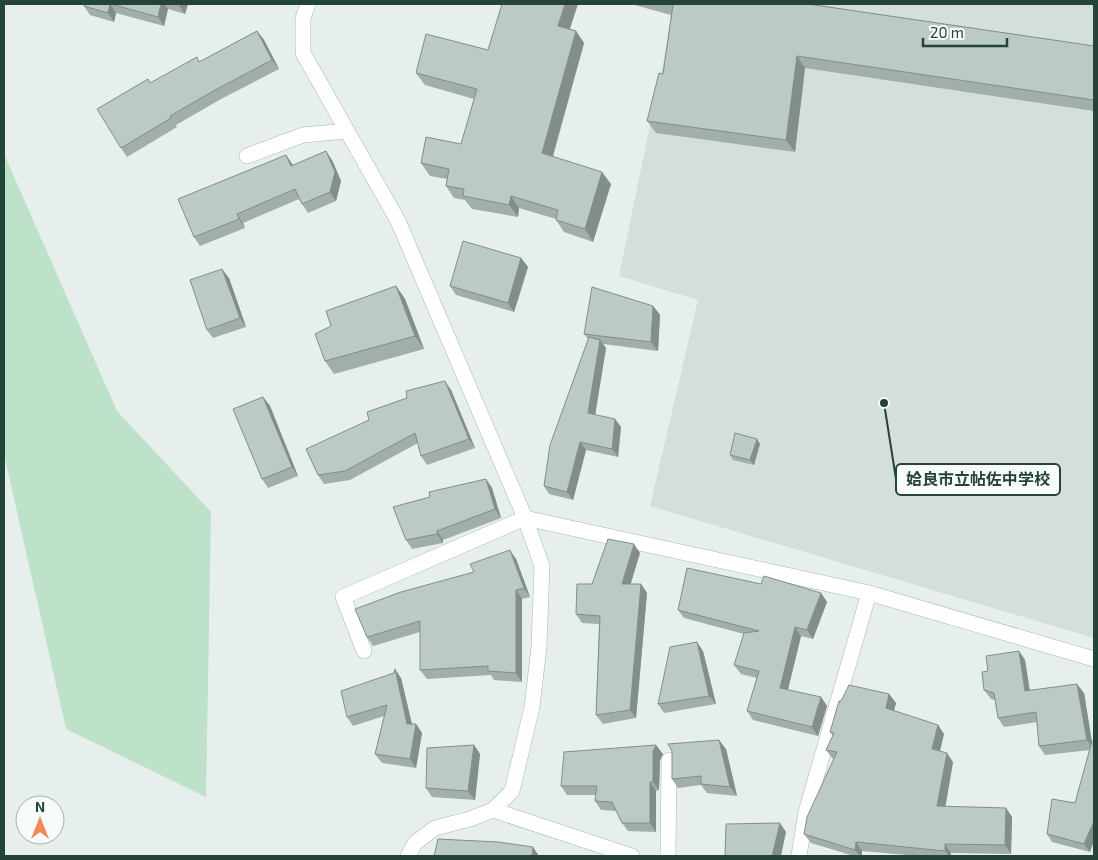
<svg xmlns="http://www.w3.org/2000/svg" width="1098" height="860" viewBox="0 0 1098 860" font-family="'Exo 2','Noto Sans JP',sans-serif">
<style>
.built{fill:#d4dfda}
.green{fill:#bee1c9}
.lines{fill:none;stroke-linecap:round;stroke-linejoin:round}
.minor-casing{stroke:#a8b8b3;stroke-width:16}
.minor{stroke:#fff;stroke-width:15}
.wall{fill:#a1aea9}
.shaded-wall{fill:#838d89}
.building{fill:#bbcac4;stroke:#838d89}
.leader{fill:none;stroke:#23433b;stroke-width:2}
.callout-dot{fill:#23433b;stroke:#f7fbf9;stroke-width:2}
.callout{fill:#f7fbf9;stroke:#23433b;stroke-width:2}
.callout-label{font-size:16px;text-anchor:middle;font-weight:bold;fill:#23433b}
</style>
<rect width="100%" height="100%" fill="#e6efeb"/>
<polygon class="built" points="675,4 806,4 820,6 820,4 1094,4 1094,638 650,506 698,300 619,276"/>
<polygon class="green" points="4,154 117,411 211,512 206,797 66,729 4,454"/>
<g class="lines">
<g class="minor-casing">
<g id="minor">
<polyline points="308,4 303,18 303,53 398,221 525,518 542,566 539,647 532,707 512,791 493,810 470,819 435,828 415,843 408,856"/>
<polyline points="247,156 303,135 347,131"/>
<polyline points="364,651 343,597 525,518 869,593 1094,659"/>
<polyline points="493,810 632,856"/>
<polyline points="668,856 669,760"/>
<polyline points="799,856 806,812 869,593"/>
</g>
</g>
<use href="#minor" class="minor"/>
</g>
<g class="wall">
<polygon points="84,4 188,4 185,14 168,9 164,26 116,13 114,22 90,15 84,6"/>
<polygon points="631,4 808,4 1094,46 1094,111 805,68 795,152 656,133 647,121 663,74 671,15"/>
<polygon points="570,29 576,31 584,43 553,157 611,184 593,242 564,232 556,220 556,219 519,208 518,217 472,209 465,200 454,198 446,186 447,179 430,176 421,163 461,144 474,99 425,85 416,73 488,50"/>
<polygon points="257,31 264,40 279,69 221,99 176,125 177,127 127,157 121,148 199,62"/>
<polygon points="286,155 293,165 332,160 341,181 336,201 308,213 302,204 299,199 243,223 245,228 200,246 194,237"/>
<polygon points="521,258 528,267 514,312 456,295 450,286"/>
<polygon points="229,278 246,327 213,338 207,330"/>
<polygon points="396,286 405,299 424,349 334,374 325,361 331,326"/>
<polygon points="653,306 660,315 658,351 603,344 606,348 595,415 615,419 621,427 618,457 586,450 573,500 549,494 544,486 588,339 584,334"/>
<polygon points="451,390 475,448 427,465 421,456 418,443 350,480 324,484 318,475 369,420"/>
<polygon points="263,397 270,406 298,476 268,488 262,479"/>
<polygon points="760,444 754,465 733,460 730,455"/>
<polygon points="486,479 492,488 501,518 443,540 443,543 412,549 406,540 430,497"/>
<polygon points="640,553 630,584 641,584 647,593 636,718 603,724 596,715 599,624 582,623 576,614 592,584"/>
<polygon points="516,559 530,597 522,599 522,682 494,680 491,675 427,679 420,670 420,632 373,646 367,637 474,572"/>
<polygon points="761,584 821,593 827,602 813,639 801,636 788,690 821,697 827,706 818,736 753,720 747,711 757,678 741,674 734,665 744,634 684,618 678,610"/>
<polygon points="703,651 716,704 664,713 658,704"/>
<polygon points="1019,651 1025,660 1030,691 1084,693 1092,742 1090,852 1052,842 1047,834 1075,803 1090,750 1045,755 1039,746 1037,722 1004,727 998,718 995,700 991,699 984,690 988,671"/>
<polygon points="401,678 412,724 416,724 422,733 416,768 382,763 375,754 384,716 353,726 347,717"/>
<polygon points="889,694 896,703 894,711 938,725 944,734 940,751 953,762 945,807 1006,808 1012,817 1011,854 951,853 951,856 918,856 862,851 862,856 854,856 811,843 804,834 834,759 832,758 826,750 833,736 830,732 841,701"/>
<polygon points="474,745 480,754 475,800 432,797 426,788"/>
<polygon points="726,749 737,796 707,793 701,785 678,788 672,779"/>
<polygon points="663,754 660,760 659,790 656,791 656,832 628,831 622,823 616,811 601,810 595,801 596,795 567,795 561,786"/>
</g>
<g class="shaded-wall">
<polygon points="110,4 116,13 114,22 108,13"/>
<polygon points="161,4 164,4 168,9 164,26 158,17"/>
<polygon points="179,4 188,4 185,14 179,5"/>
<polygon points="565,4 578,4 567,38 558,26"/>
<polygon points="257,31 264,40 279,69 272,60"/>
<polygon points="576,31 584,43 550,165 542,153"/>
<polygon points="797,56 805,68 795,152 786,140"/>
<polygon points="326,151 332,160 341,181 336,201 330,192"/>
<polygon points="286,155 292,164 297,175 291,166"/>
<polygon points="602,172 611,184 593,242 585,229"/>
<polygon points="511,196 519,208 518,217 509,205"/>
<polygon points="237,214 243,223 245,228 239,219"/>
<polygon points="521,258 528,267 514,312 508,303"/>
<polygon points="222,269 229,278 246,327 240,318"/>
<polygon points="396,286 405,299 424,349 415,336"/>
<polygon points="653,306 660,315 658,351 651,342"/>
<polygon points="600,340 606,348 594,422 588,413"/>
<polygon points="445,381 451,390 475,448 469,439"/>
<polygon points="263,397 270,406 298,476 292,467"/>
<polygon points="615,419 621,427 618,457 612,449"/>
<polygon points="757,439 760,444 754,465 750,460"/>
<polygon points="580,442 586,450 573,500 567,492"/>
<polygon points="486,479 492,488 501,518 495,509"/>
<polygon points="437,531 443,540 443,543 437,534"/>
<polygon points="634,544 640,553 628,593 622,584"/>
<polygon points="510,550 516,559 530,597 524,588"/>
<polygon points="641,584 647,593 636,718 630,710"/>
<polygon points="516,590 522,599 522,682 516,673"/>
<polygon points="821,593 827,602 813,639 807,630"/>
<polygon points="795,627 801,636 786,697 780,688"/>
<polygon points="697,642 703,651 716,704 709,696"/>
<polygon points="1019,651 1025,660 1031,700 1025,691"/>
<polygon points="395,669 401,678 414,733 407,724"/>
<polygon points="1077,684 1084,693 1093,749 1087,740"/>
<polygon points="889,694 896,703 892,717 886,708"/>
<polygon points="821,697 827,706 818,736 812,727"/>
<polygon points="416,724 422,733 416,768 410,759"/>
<polygon points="938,725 944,734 938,758 932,749"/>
<polygon points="719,740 726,749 737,796 730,787"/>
<polygon points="474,745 480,754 475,800 468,791"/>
<polygon points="656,745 663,754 660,760 659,790 653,782 653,751"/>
<polygon points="947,753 953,762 944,815 937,806"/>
<polygon points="650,782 656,791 656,832 650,823"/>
<polygon points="1006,808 1012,817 1011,854 1005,845"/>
<polygon points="1094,821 1094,841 1090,852 1084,844"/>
<polygon points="780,823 786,832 781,856 772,856"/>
<polygon points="856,842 862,851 862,856 860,856 855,850"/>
<polygon points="945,844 951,853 951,856 949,856 945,851"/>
<polygon points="533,847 539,856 532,856"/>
</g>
<g class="building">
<polygon points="84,4 110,4 108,13 84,6"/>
<polygon points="111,4 161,4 158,17"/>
<polygon points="502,4 565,4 558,26 576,31 542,153 602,172 585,229 556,220 558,210 511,196 509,205 463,196 464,189 446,186 449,169 421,163 426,137 461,144 477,89 416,73 426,34 488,50"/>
<polygon points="668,4 808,4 1094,46 1094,100 797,56 786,140 647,121 659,73 663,74 673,5"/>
<polygon points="257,31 272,60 215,90 170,116 171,118 121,148 97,109 148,79 150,83 197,57 199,62"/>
<polygon points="326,151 335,172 330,192 302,204 295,189 237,214 239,219 194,237 178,199 286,155 291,166"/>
<polygon points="463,241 521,258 508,303 450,286"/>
<polygon points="222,269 240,318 207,330 190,280"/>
<polygon points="396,286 415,336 325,361 315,334 331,326 326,311"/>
<polygon points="592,287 653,306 651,342 584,334"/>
<polygon points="589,337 600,340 588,413 615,419 612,449 580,442 567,492 544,486 550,445"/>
<polygon points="445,381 469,439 421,456 415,433 345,471 318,475 306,449 369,420 367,412 407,398 406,391"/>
<polygon points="263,397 292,467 262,479 233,409"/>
<polygon points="735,433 757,439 750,460 730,455"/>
<polygon points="486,479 495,509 437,531 437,534 406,540 393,507 430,497 429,492"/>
<polygon points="608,539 634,544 622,584 641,584 630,710 596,715 600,616 576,614 577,584 592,584"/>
<polygon points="510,550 524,588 516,590 516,673 488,671 488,666 420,670 420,621 367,637 355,609 401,592 474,572 470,564"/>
<polygon points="687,568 761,584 764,576 821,593 807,630 795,627 780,688 821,697 812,727 747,711 759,671 734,665 744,633 759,631 678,610"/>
<polygon points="697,642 709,696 658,704 670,647"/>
<polygon points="1019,651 1025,691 1077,684 1087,740 1039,746 1036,712 998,718 994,693 984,690 982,672 988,671 986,656"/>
<polygon points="395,669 407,724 416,724 410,759 375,754 387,705 347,717 341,691 394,673"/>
<polygon points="849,685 889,694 886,708 938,725 932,749 947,753 937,806 1006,808 1005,845 945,844 945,851 856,842 855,850 804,834 807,817 837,752 826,750 834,733 830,732 839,701 841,701"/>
<polygon points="719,740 730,787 701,784 701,776 672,779 672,751 668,744"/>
<polygon points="1092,741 1094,741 1094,821 1084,844 1047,834 1052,799 1075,803"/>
<polygon points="474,745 468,791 426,788 427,748"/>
<polygon points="656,745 653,751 653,782 650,782 650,823 622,823 612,802 595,801 597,786 561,786 564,752"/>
<polygon points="780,823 772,856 725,856 726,824"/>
<polygon points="438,839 498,842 533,847 532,856 434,856"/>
</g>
<path class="leader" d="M884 403L896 479"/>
<circle class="callout-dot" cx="884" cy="403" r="5"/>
<rect class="callout" x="896" y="464" width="164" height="31" rx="5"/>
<g class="callout-label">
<text x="978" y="485">姶良市立帖佐中学校</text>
</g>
<rect width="1098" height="860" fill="none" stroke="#23433b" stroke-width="10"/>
<g transform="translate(40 820)"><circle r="24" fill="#f7fbf9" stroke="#a2b1ad"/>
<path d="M0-4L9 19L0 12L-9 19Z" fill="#f9865a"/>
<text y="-8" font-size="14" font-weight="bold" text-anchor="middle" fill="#23433b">N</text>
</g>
<path d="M923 38v8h84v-8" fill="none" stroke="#23433b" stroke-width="2.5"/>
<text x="930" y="38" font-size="15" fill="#23433b" stroke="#f7fbf9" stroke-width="4" paint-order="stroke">20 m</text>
</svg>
